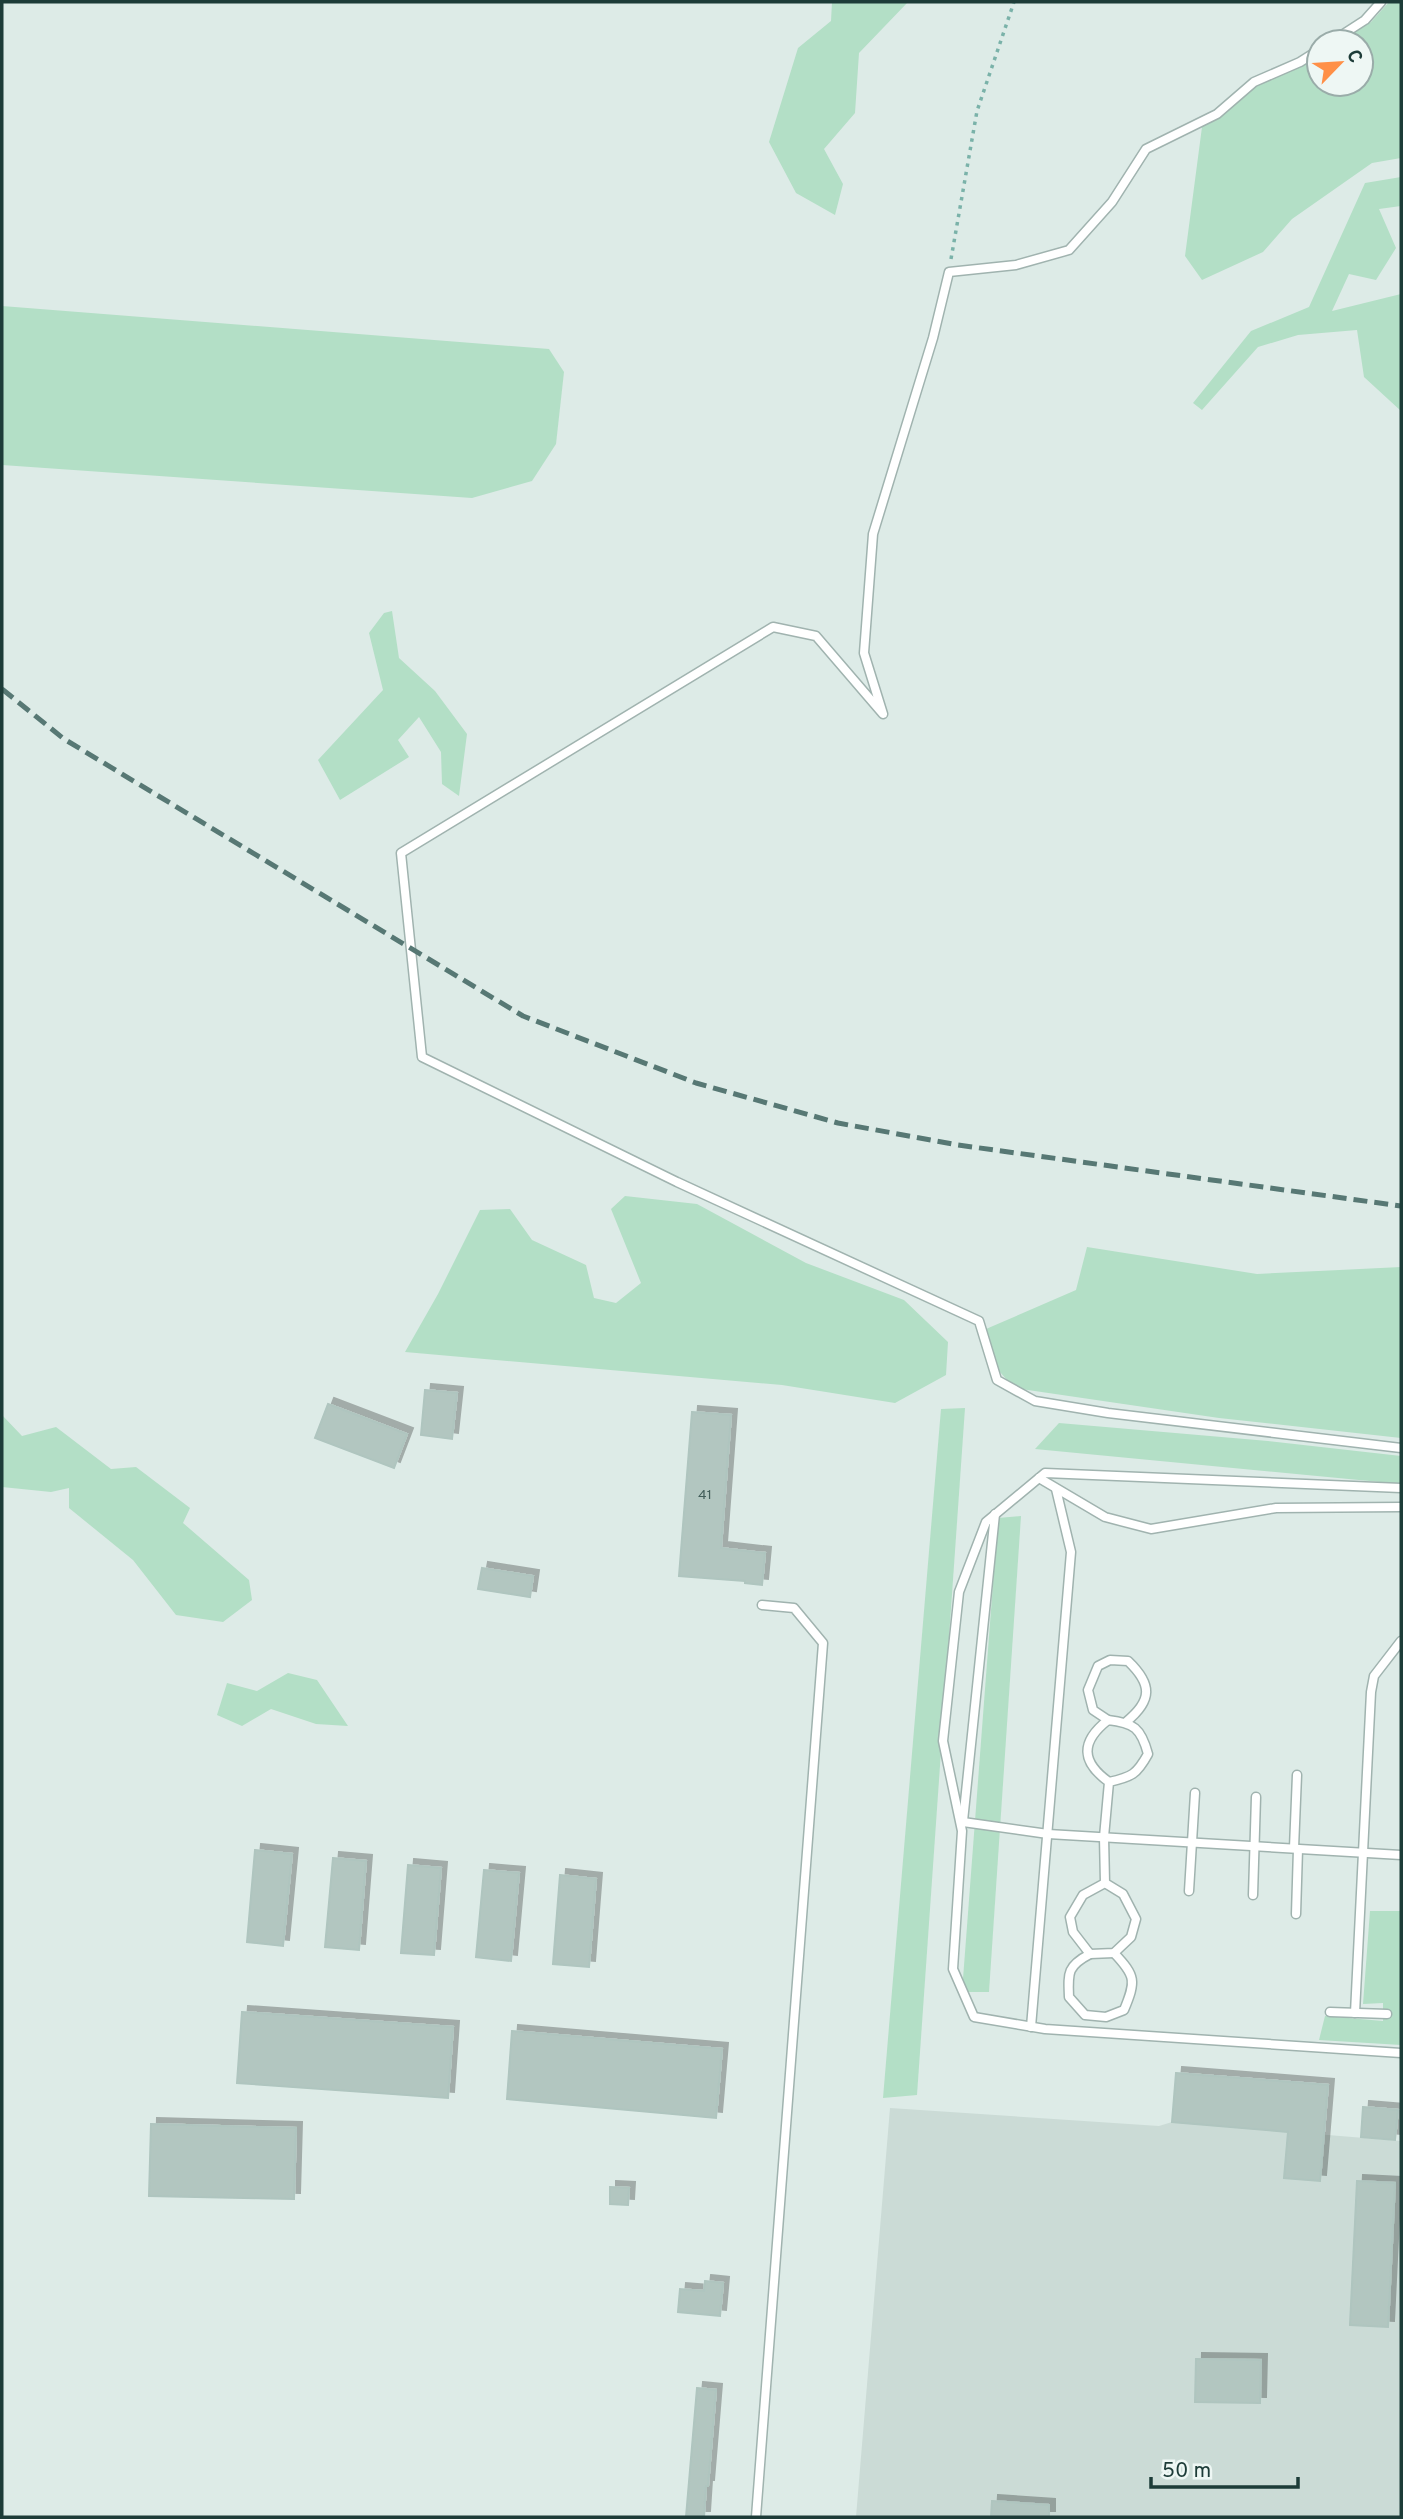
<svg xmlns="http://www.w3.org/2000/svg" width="1403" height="2519" viewBox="0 0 1403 2519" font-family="Overpass,sans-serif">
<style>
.built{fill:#cbdbd6}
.green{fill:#b3dfc6}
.building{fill:#b2c6c0;stroke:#afc5bf;stroke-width:2;filter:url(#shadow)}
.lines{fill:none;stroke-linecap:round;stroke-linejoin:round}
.lane-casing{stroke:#a0b3af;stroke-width:11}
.path{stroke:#7ab2a9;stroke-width:3.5;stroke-dasharray:3.5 5;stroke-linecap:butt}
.lane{stroke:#fff;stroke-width:8}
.rail{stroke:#577874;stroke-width:5;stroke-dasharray:14 7;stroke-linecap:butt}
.labels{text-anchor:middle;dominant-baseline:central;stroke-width:6;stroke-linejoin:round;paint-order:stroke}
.number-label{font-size:14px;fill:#425e5a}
</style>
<defs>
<filter id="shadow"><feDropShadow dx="6" dy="-6" stdDeviation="0" flood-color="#0004"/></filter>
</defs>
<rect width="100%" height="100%" fill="#ddebe7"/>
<polygon class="built" points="890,2108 1159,2126 1172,2122 1401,2141 1401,2517 856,2517"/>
<g class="green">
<polygon points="832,2 908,2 859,53 855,113 824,149 843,184 835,215 796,193 769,142 798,48 831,21"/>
<polygon points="1389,2 1401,2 1401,158 1372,163 1292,219 1263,252 1202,280 1185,256 1202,127 1247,86 1319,49 1319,84 1361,84 1361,42 1332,42 1371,22"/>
<polygon points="1401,177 1401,206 1379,209 1396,248 1376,280 1349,274 1332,311 1401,294 1401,411 1364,377 1357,330 1298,335 1258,347 1202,410 1193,403 1251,331 1309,307 1365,183"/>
<polygon points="2,306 549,349 564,372 556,444 532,481 472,498 2,465"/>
<polygon points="392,611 399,658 435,691 467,734 459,796 442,784 441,752 419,717 398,740 409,757 340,800 318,760 383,690 369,633 384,613"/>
<polygon points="625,1196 697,1204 806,1263 904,1300 948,1342 946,1375 895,1403 782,1385 405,1352 438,1294 480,1210 510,1209 532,1240 586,1265 594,1298 616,1303 641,1283 611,1209"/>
<polygon points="1087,1247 1257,1274 1401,1267 1401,1438 1219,1418 1014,1388 985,1355 986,1329 1076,1290"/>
<polygon points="965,1408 917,2095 883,2098 941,1409"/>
<polygon points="2,1415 22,1436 56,1427 111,1469 136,1467 190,1508 183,1523 249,1580 252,1600 223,1622 176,1615 133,1560 69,1508 69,1488 51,1492 2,1487"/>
<polygon points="1059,1423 1268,1441 1401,1456 1401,1484 1035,1449"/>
<polygon points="1021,1516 989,1992 962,1992 998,1518"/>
<polygon points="288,1673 317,1680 348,1726 316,1724 271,1709 242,1726 217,1715 227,1683 257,1691"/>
<polygon points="1370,1911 1401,1911 1401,2045 1319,2040 1325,2016 1383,2021 1383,2003 1363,2004"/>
</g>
<g class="building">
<polygon points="425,1390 457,1393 452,1439 421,1435"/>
<polygon points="328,1404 407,1434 394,1468 315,1438"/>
<polygon points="692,1412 731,1415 721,1548 765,1553 762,1585 745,1583 745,1581 679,1576"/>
<polygon points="482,1568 533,1576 530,1597 478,1589"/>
<polygon points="255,1850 292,1854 283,1946 247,1942"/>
<polygon points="333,1858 366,1861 359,1950 325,1947"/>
<polygon points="408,1865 441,1868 434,1955 401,1953"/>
<polygon points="484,1870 519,1873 511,1961 476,1957"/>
<polygon points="560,1875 596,1879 589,1967 553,1964"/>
<polygon points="242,2012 453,2027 448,2098 237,2083"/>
<polygon points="512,2031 722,2049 716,2118 507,2099"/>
<polygon points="1176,2073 1328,2085 1320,2181 1284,2178 1288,2132 1172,2122"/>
<polygon points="1363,2107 1398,2110 1395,2140 1361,2137"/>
<polygon points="151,2124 296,2128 294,2199 149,2196"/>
<polygon points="1357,2181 1395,2183 1388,2327 1350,2325"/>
<polygon points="610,2187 629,2188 628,2205 610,2204"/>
<polygon points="705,2281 723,2283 720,2316 678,2312 680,2289 704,2291"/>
<polygon points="1196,2359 1261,2360 1260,2403 1195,2402"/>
<polygon points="697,2388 716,2390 708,2486 706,2486 704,2517 686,2517"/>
<polygon points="992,2501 1049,2505 1049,2517 991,2517"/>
</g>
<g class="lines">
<g class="lane-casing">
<g id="lane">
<polyline points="1331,42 1365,20 1381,2"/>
<polyline points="1319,50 1300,62 1254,82 1217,114 1146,149 1112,202 1069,250 1016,265 949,272 933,338 873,534 864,653 883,714 816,636 773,627 401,853 422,1057 677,1182 979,1321 997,1380 1035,1401 1108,1413 1401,1448"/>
<polyline points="1039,1478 1105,1517 1151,1529 1276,1508 1401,1507"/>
<polyline points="1401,1488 1045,1473 986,1522 959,1592 943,1741 962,1831 953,1969 974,2017 1045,2029 1401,2053"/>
<path d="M1108 1720 1093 1710 1088 1690 1098 1666 1110 1660 1128 1661C1152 1684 1153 1700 1126 1722"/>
<polyline points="963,1821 995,1514"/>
<polyline points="963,1822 1048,1834 1401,1855"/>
<polyline points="1294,1848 1297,1775"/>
<path d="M1105 1883 1083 1895 1070 1917 1073 1932 1090 1954 1114 1953 1131 1937 1136 1919 1123 1894 1105 1883 1104 1837 1109 1782C1081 1762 1080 1742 1108 1720 1134 1723 1141 1728 1148 1754 1137 1774 1132 1777 1109 1782"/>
<polyline points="1189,1891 1195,1793"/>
<polyline points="1253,1895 1256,1797"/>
<polyline points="1296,1914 1298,1849"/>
<path d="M1090 1954C1067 1966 1068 1973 1069 1997L1085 2015 1106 2017 1124 2010C1136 1981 1136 1976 1114 1953"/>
<polyline points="1330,2012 1387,2014"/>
<polyline points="1355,2013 1371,1692 1374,1676 1401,1641"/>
<polyline points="1031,2027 1071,1552 1056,1489"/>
<polyline points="756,2517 823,1643 794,1608 762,1605"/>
</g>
</g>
<polyline class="path" points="951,259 977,111 1014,2"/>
<use href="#lane" class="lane"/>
<polyline class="rail" points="2,689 64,739 523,1016 696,1083 838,1123 958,1145 1401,1206"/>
</g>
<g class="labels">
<g class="number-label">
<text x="705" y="1495">41</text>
</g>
</g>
<rect width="1403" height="2519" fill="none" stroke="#1d3c38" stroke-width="7"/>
<g transform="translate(1340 63) rotate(65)"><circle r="33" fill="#eef7f4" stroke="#9aaca9" stroke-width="2"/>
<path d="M0-5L12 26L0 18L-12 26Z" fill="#ff9047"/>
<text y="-10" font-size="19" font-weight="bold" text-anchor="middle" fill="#1d3c38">С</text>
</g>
<path d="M1151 2477v10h147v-10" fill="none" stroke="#1d3c38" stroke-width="3.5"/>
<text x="1162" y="2477" font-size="21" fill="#1d3c38" stroke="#eef7f4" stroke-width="5" paint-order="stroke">50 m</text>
</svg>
